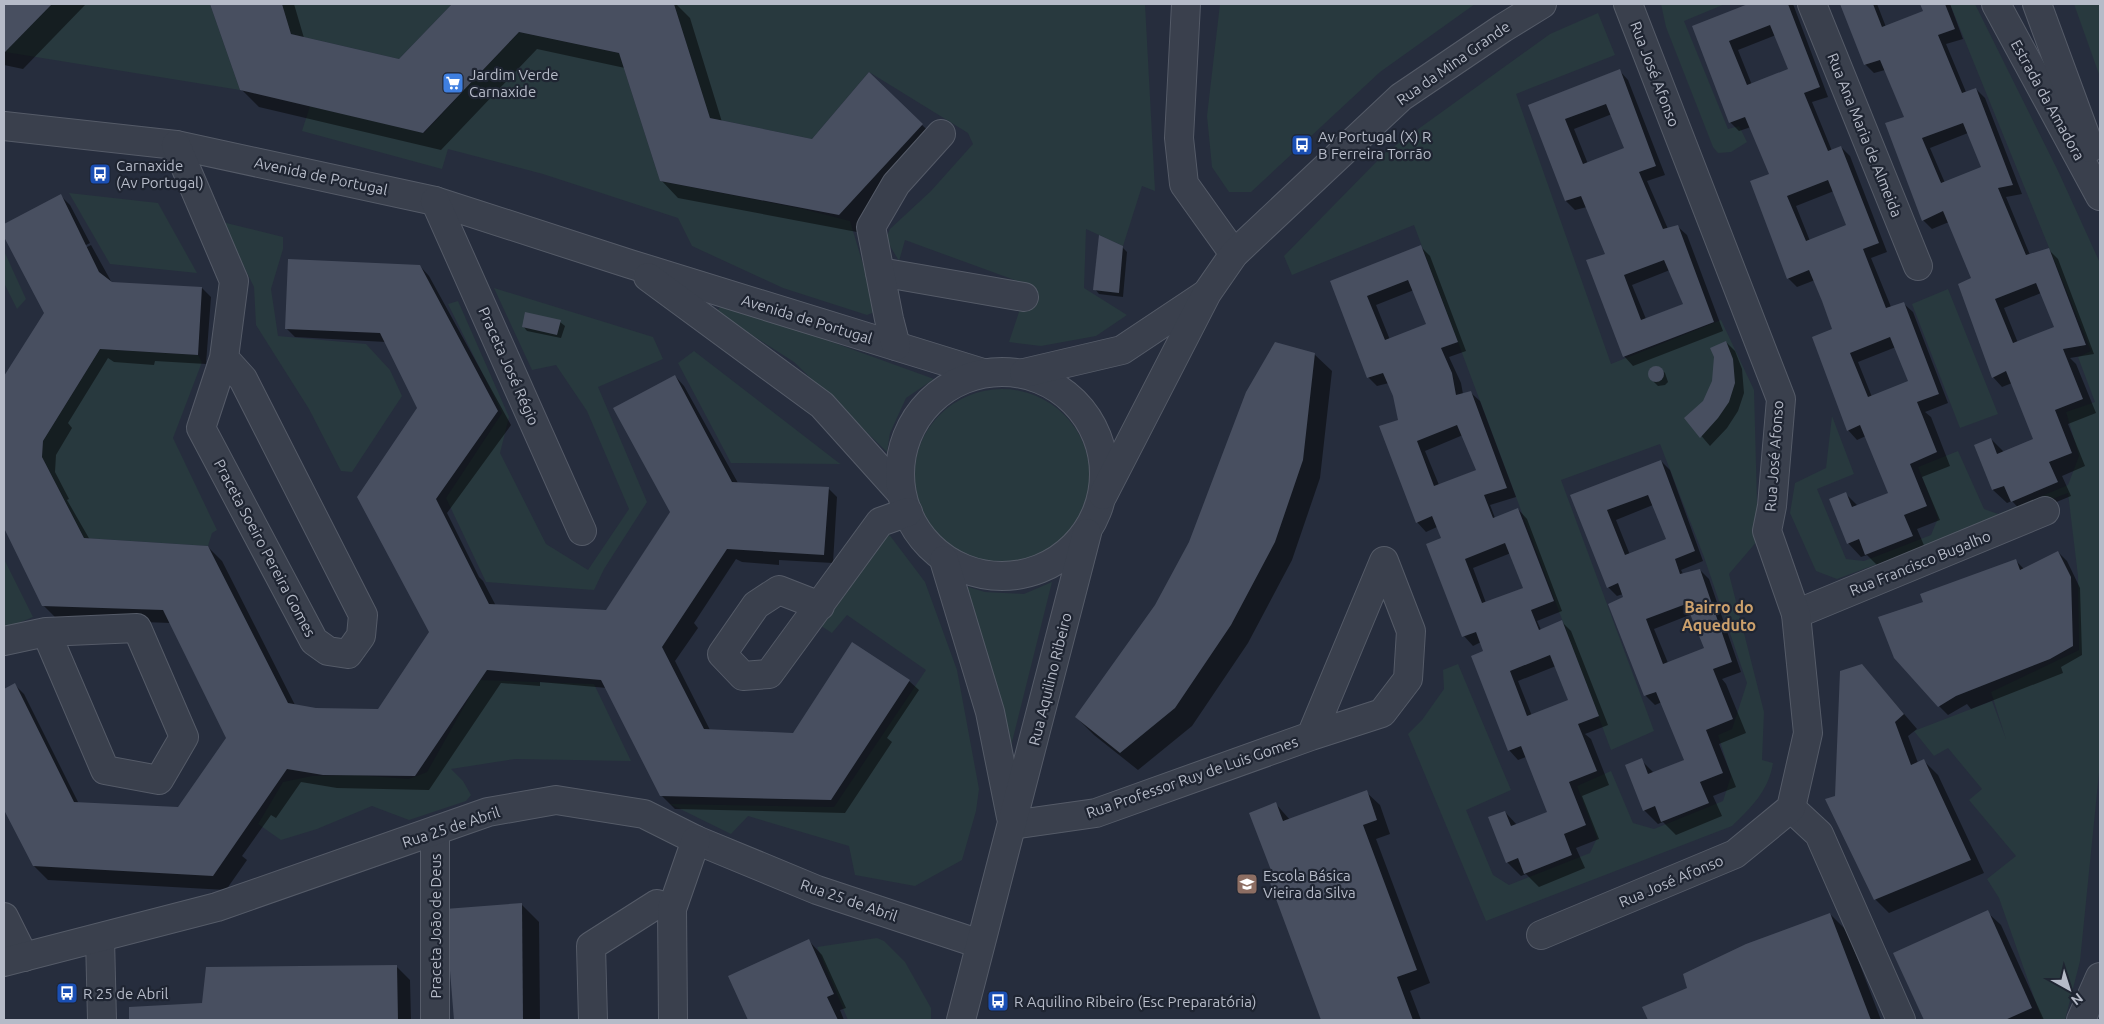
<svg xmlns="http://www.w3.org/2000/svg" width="2104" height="1024" viewBox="0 0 2104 1024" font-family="Ubuntu,sans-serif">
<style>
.green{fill:#28393e}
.shadow{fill:#0007;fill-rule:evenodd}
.building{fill:#484f60;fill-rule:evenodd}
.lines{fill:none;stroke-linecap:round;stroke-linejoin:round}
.minor-casing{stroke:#555b68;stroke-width:30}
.minor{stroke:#3a404d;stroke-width:28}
.labels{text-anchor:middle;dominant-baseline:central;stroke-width:4.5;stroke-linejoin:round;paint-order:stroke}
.street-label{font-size:15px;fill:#b6bbc8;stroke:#1f2532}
.poi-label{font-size:15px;fill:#b6bbc8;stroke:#1f2532;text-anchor:start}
.neighbourhood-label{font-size:16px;font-weight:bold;fill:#cda16c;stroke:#1f2532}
</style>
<rect width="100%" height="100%" fill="#262d3d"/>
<g class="green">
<polygon points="52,4 210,4 240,90 5,52"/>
<polygon points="282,4 452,4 399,59 291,34"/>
<polygon points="674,4 1145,4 1155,191 1142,186 1123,246 1086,229 1084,288 1127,315 1096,336 1041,346 1009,342 1028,285 905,240 899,261 886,239 890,229 931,191 973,144 968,133 869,72 812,139 710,118"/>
<polygon points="1220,4 1475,4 1380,72 1251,192 1229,192 1212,167 1207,116"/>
<polygon points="1661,4 1725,4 1684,21 1728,129 1739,126 1747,142 1731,152 1718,153 1713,147 1666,27"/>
<polygon points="1950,4 1975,4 2059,173 2100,263 2100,763 2080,961 2065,1020 2042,1020 1999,898 1987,879 2016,856 1969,800 1982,789 1948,748 1934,756 1914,731 1992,701 2006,739 1991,692 2079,650 2078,576 2068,493 1837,579 1816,571 1790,513 1795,483 1826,468 1832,416 1854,474 1817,489 1846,559 1864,561 1931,535 1938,518 1918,467 1958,451 1984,509 1998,514 2068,485 2079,456 2066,412 2095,402 2078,357 2091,351"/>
<polygon points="2074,4 2100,4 2100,77"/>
<path d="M1598 13 1615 55 1516 94 1611 364 1721 320 1754 390 1758 540 1729 574 1764 712 1762 760 1773 763C1769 790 1751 808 1732 826L1486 921 1408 734 1422 720 1444 689 1443 670 1458 664 1511 790 1466 810 1493 875 1509 885 1590 853 1597 838 1577 786 1611 771 1633 823 1654 829 1723 801 1731 776 1718 735 1732 729 1747 683 1704 557 1660 444 1561 480 1654 731 1611 750 1414 225 1292 275 1284 256 1385 153 1550 34Z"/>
<polygon points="519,32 619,53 660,181 803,209 850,221 877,311 867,315 783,288 692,246 678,218 543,174 448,149 442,169 302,131 310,106 424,133"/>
<polygon points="69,193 158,203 197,273 110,264"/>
<polygon points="222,222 283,237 283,249 271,289 278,336 366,344 390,370 402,396 352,472 341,471 309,409 256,325 254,287"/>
<polygon points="4,251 26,299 17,309 4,283"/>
<polygon points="494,288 653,337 663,359 598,387 647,502 604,569 594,590 486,582 446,498 502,413 448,304 458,301 509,417 500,453 546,544 588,570 629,509 587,411 556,365 532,370"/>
<polygon points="1948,289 1998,414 1960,428 1912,304"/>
<polygon points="724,303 934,379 906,398 890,433 887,452 794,362 716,312"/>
<polygon points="100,349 198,355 202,362 173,438 217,530 212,533 208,546 84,538 42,457 43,441"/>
<polygon points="694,351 839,463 841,464 731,463 678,363"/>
<circle cx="1002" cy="477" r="88"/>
<polygon points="885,529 925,582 957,670 979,789 976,811 962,860 915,886 855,875 849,846 748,816 731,834 670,804 834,807 926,670 847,615 832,633 815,622"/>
<polygon points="4,559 33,617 4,629"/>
<polygon points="1052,582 1009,754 965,586 985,592 1024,594"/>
<polygon points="479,680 594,684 631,761 515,759 451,769 463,781 471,795 466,801 409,820 372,806 317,829 281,840 258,824 283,782 312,776 357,775 409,779 427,772"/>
<polygon points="877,938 884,941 905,962 931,1008 931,1020 848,1020 817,947"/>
</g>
<g class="shadow">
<polygon points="4,4 86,4 23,69 4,65"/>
<polygon points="211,4 294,4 304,38 400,60 454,4 676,4 690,18 722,122 813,140 922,125 940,142 857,232 678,198 661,180 625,68 537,49 441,150 259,107 241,89"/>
<path d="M1751 4H1793L1828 97 1812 102 1832 151 1841 147 1850 156 1887 252 1871 258 1891 307 1903 303 1913 312 1948 403 1925 412 1931 417 1950 466 1922 477 1940 520 1917 529 1926 550 1880 568 1867 555 1861 557 1848 543 1845 493 1858 506 1889 493 1866 436 1857 440 1848 430 1833 330 1815 280 1797 287 1788 278 1771 175 1751 127 1739 131 1730 122 1694 27ZM1776 35 1790 70 1752 85 1738 50ZM1834 191 1848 225 1810 241 1796 206ZM1896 347 1910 382 1872 397 1858 362Z"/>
<path d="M1843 4H1877L1886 27 1924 12 1921 4H1950L1963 39 1946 44 1966 92 1976 89 1985 98 2022 194 2006 197 2030 255 2049 250 2058 259 2094 354 2070 358 2076 364 2096 413 2068 424 2085 466 2062 476 2071 496 2025 515 2012 501 2007 503 1993 490 1991 439 2004 452 2034 440 2012 383 2002 387 1993 377 1973 279 1949 222 1932 229 1923 220 1905 118 1885 70 1874 73 1865 64ZM1968 133 1982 168 1945 183 1930 148ZM2041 293 2055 328 2018 343 2004 308Z"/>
<path d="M1619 70 1628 80 1665 175 1647 181 1668 229 1677 226 1687 235 1723 331 1633 366 1624 356 1607 255 1587 207 1575 210 1566 201 1530 105ZM1612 114 1626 149 1588 164 1574 129ZM1670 270 1684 304 1646 319 1632 285Z"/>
<polygon points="61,196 70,205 90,243 27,275 27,278 91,245 112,283 202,288 211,297 206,364 155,361 154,365 114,362 108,358 68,423 72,428 56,455 55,472 69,499 67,500 90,540 208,547 222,561 295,705 316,709 379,711 430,632 418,408 386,342 295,337 286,328 420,266 429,276 511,425 447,513 479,577 483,581 496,606 606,611 671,511 675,376 684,386 738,483 828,488 837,497 833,563 779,560 779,565 742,562 736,559 694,623 698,628 675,661 710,730 793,734 852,644 909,681 919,690 887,738 892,742 845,813 675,809 661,795 607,688 540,682 540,686 501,683 429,790 337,788 301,782 276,818 271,815 242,856 247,860 226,890 48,880 34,866 4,807 4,690 15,685 24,694 79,804 179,809 227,738 171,623 57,619 43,605 4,526 4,378 45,313 4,235 4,226"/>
<polygon points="1122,247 1127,252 1123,297 1099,294 1095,289"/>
<path d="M1421 247 1430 256 1466 351 1449 357 1461 383 1463 394 1470 392 1480 401 1516 497 1490 505 1495 518 1518 509 1527 519 1562 611 1537 621 1541 630 1562 622 1571 631 1608 725 1585 734 1591 739 1609 785 1582 796 1599 839 1576 848 1585 868 1539 887 1526 874 1521 876 1507 862 1505 812 1517 825 1549 812 1526 757 1518 760 1509 750 1481 642 1473 646 1464 636 1428 544 1442 539 1437 527 1426 532 1417 522 1394 395 1389 383 1377 386 1368 377 1332 281ZM1414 290 1428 325 1390 340 1376 305ZM1463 435 1477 470 1439 485 1425 451ZM1511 553 1524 588 1486 603 1473 568ZM1556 666 1569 701 1532 716 1518 681Z"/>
<polygon points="560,322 565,326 561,338 527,331 523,326"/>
<polygon points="1726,342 1735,351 1742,369 1744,393 1738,411 1727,428 1710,446 1686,418 1704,402 1713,381"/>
<polygon points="1314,354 1332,371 1320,478 1292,560 1248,643 1192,726 1138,770 1094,735 1076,717 1156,605"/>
<polygon points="1653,367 1660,368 1665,373 1668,382 1665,385 1658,386 1650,378 1650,370"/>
<path d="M1661 461 1670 470 1703 561 1681 570 1683 574 1700 570 1709 579 1741 672 1722 679 1726 684 1746 733 1719 744 1736 787 1713 796 1722 816 1676 835 1663 822 1658 824 1644 810 1641 760 1654 773 1685 760 1662 702 1655 705 1646 696 1610 605 1626 598 1623 594 1617 596 1608 587 1571 496ZM1653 505 1667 540 1630 555 1616 520ZM1692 614 1706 649 1668 663 1654 629Z"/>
<polygon points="2058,552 2067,561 2080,588 2082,655 2061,667 2063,673 1971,709 1967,704 1948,715 1939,706 1922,603 2016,561 2024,569"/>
<polygon points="1862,665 1917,729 1908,736 1918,763 1924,761 1938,775 1984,873 1889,913 1875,899 1836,797"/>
<polygon points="1366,792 1380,805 1390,834 1376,839 1430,983 1410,991 1421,1020 1323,1020 1271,881 1275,879 1276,804 1290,820"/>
<polygon points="521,904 539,922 540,1020 455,1020 446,910"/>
<polygon points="1987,912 2001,925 2044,1020 1925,1020 1895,953"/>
<polygon points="1830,914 1847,931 1881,1020 1649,1020 1644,1007 1689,989"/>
<polygon points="809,941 822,955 846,1008 840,1010 844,1020 750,1020 730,977"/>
<polygon points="396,966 410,980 411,1020 130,1020 130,1008 204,1004"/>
</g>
<g class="building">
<polygon points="4,4 52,4 5,52 4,52"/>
<polygon points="210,4 282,4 291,34 399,59 452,4 674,4 710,118 812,139 869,72 923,124 839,215 660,181 619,53 519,32 423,133 240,90"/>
<path d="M1748 4H1788L1820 87 1804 93 1828 151 1841 146 1879 243 1863 249 1886 308 1904 302 1939 394 1917 402 1937 452 1910 464 1927 506 1904 515 1913 536 1865 555 1859 539 1847 544 1829 499 1846 492 1852 507 1888 493 1860 425 1847 431 1812 337 1832 329 1822 301 1809 270 1787 279 1750 181 1769 174 1745 117 1729 123 1692 26ZM1770 25 1788 69 1747 85 1729 41ZM1828 180 1846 225 1806 241 1787 196ZM1890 337 1908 381 1868 397 1850 353Z"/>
<path d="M1840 4H1873L1882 27 1923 11 1920 4H1945L1955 29 1938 35 1962 93 1976 88 2013 185 1998 188 2026 255 2049 248 2086 345 2063 349 2083 399 2055 410 2072 453 2049 462 2058 482 2011 502 2004 486 1992 490 1974 445 1991 438 1997 454 2033 439 2006 371 1992 378 1958 284 1971 278 1943 211 1922 221 1885 123 1904 117 1880 60 1864 65ZM1963 123 1981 167 1941 183 1922 138ZM2036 283 2054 327 2013 343 1995 299Z"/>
<path d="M1620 69 1656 166 1639 172 1663 229 1678 225 1714 322 1623 357 1586 260 1605 254 1581 196 1565 201 1528 105ZM1606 104 1624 148 1583 164 1565 119ZM1664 260 1683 304 1641 320 1624 275Z"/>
<polygon points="61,194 99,272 112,282 202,287 198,355 100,349 43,441 42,457 84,538 208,546 288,703 316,708 378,709 429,632 357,497 417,408 380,333 285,329 288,259 420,265 498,411 436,499 489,604 606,610 670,512 613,408 675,375 732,482 829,487 824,555 727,549 662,647 704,729 793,733 852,642 910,680 831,800 660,796 601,680 487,670 415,776 323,775 287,769 213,876 33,866 4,810 4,689 15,683 74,802 178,807 226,738 163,610 42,606 4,528 4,376 44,313 4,237 4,224"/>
<polygon points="1099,235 1123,246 1119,293 1093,290"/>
<path d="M1421 245 1458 342 1441 348 1452 373 1456 395 1471 391 1507 488 1484 495 1493 518 1518 508 1554 601 1531 610 1539 630 1562 620 1599 716 1578 724 1597 771 1569 782 1586 825 1564 834 1572 855 1524 874 1518 858 1506 863 1488 817 1505 811 1511 826 1547 812 1521 746 1508 751 1471 656 1483 651 1476 632 1462 637 1426 544 1441 538 1432 516 1416 523 1379 426 1398 420 1393 396 1383 373 1367 378 1330 281ZM1408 280 1426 324 1385 340 1367 296ZM1457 425 1476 470 1434 486 1417 441ZM1505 543 1523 588 1482 603 1465 559ZM1550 655 1568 700 1527 716 1510 671Z"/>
<polygon points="525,312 561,320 557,335 522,327"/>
<polygon points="1726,341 1733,359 1735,383 1729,402 1718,418 1700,438 1684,418 1703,401 1712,381 1714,357 1710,348"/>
<polygon points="1275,342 1315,353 1303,460 1275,542 1231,625 1175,708 1120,753 1075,717 1155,605 1189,542 1246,392"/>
<circle cx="1656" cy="374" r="8"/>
<path d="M1661 460 1695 551 1675 559 1680 574 1700 569 1732 662 1713 669 1733 719 1706 730 1723 773 1700 782 1709 803 1661 822 1655 806 1643 811 1625 765 1642 758 1648 774 1684 760 1656 692 1644 696 1608 604 1623 597 1618 583 1607 588 1570 495ZM1648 495 1666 539 1625 555 1607 510ZM1686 604 1704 648 1663 664 1646 619Z"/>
<polygon points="2058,551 2071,577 2073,646 2050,659 1956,696 1938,707 1894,658 1878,617 1923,602 1920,594 2016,559 2020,570"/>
<polygon points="1862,664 1904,714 1895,722 1911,765 1924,759 1971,860 1874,900 1825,799 1835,796 1840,671"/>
<polygon points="1367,790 1377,820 1363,825 1417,970 1397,977 1413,1020 1321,1020 1269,880 1274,878 1249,813 1276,802 1283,821"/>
<polygon points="522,903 523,1020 454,1020 445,909"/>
<polygon points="1988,910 2032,1008 2005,1020 1924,1020 1893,953"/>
<polygon points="1830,913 1871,1020 1648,1020 1642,1007 1687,988 1683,974 1746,944"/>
<polygon points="809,939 834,994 827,997 838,1020 748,1020 728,976"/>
<polygon points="397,965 398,1020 129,1020 129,1007 202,1003 206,967"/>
</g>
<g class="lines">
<g class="minor-casing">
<g id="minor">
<polyline points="1186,4 1179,138 1184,184 1234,254"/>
<polyline points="1812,4 1918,266"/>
<polyline points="1996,4 2100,196"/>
<polyline points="2037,4 2090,148"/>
<polyline points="4,126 176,145 435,201 630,264 983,373"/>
<polyline points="176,145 234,281 224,358 201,428 314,641 328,651 348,654 361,636 363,615 243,379 224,358"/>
<polyline points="435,201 582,531"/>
<polyline points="880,272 1024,297"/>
<polyline points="648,277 822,405 901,493"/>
<polyline points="896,346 889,319 871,227 896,184 941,134"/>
<circle cx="1002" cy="474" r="102"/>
<polyline points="1024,373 1122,350 1206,294"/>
<polyline points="1103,495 1207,293 1234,254 1401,97 1503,28 1542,4"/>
<polyline points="944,560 990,712 1011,817"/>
<polyline points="820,606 779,590 756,605 722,654 743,676 769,674 880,522 908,512"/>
<polyline points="1796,614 2045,511"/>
<polyline points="4,641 46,632 137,628 184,737 159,780 105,770 46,632"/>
<polyline points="1791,808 1819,834 1901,1020"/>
<polyline points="1012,825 1096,813 1311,736 1382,713 1408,679 1411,631 1384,561 1311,736"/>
<polyline points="435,831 435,1020"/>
<polyline points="4,917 24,957"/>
<polyline points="1541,935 1735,854 1791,808 1808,733 1796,614 1767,531 1772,506 1781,399 1628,4"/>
<polyline points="100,938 102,1020"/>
<polyline points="4,962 217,907 488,812 556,800 644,814 696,840 817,890 980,944"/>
<polyline points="593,1020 591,946 657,904 672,909"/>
<polyline points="673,1020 672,909 696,840"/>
<polyline points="961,1020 1087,533"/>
<polyline points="2081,1020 2100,977"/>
</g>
</g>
<use href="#minor" class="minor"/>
</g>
<defs>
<g id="supermarket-square" transform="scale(1.125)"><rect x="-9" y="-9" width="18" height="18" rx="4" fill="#3f7fe0" stroke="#1f2532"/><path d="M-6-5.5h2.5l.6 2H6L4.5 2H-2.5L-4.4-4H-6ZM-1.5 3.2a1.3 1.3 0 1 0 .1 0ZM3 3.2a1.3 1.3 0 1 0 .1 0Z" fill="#fff"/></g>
<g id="bus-square" transform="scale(1.125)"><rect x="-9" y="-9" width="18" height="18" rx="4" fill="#1a4fb4" stroke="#1f2532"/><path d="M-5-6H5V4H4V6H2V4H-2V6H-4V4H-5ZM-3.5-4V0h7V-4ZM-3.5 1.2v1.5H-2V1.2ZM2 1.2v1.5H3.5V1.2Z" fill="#fff"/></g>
<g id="school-square" transform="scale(1.125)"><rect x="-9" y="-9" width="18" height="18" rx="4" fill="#8d6e63" stroke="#1f2532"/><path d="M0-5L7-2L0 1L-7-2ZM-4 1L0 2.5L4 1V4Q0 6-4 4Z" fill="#fff"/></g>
</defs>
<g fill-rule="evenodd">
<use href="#supermarket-square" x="453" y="83"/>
<use href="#bus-square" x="1302" y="145"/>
<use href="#bus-square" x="100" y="174"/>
<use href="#school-square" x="1247" y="884"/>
<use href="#bus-square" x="67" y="993"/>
<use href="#bus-square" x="998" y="1001"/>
</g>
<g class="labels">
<g class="street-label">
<text transform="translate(1453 63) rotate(-35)">Rua da Mina Grande</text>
<text transform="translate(1655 74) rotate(69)">Rua José Afonso</text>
<text transform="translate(2048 100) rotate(61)">Estrada da Amadora</text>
<text transform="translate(1865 135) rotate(68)">Rua Ana Maria de Almeida</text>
<text transform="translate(321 176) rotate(12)">Avenida de Portugal</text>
<text transform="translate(807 319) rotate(17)">Avenida de Portugal</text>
<text transform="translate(509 366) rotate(66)">Praceta José Régio</text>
<text transform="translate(1774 456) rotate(-86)">Rua José Afonso</text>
<text transform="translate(265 548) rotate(62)">Praceta Soeiro Pereira Gomes</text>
<text transform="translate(1920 563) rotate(-22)">Rua Francisco Bugalho</text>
<text transform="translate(1050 679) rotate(-76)">Rua Aquilino Ribeiro</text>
<text transform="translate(1192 777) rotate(-19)">Rua Professor Ruy de Luis Gomes</text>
<text transform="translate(451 827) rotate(-18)">Rua 25 de Abril</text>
<text transform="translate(1671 881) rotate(-23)">Rua José Afonso</text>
<text transform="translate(849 900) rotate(19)">Rua 25 de Abril</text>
<text transform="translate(435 926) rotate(-90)">Praceta João de Deus</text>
</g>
<g class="poi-label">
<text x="469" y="74">Jardim Verde<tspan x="469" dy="17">Carnaxide</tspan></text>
<text x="1318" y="136">Av Portugal (X) R<tspan x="1318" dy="17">B Ferreira Torrão</tspan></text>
<text x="116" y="165">Carnaxide<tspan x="116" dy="17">(Av Portugal)</tspan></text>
<text x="1263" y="875">Escola Básica<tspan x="1263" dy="17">Vieira da Silva</tspan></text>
<text x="83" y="993">R 25 de Abril</text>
<text x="1014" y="1001">R Aquilino Ribeiro (Esc Preparatória)</text>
</g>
<g class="neighbourhood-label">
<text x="1719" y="607">Bairro do<tspan x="1719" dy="18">Aqueduto</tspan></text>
</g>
</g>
<rect width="2104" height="1024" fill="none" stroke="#b6bbc8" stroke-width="10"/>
<g transform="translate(2069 989) rotate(141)" stroke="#1f2532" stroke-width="4" paint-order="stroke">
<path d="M0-4L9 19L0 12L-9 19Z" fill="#b6bbc8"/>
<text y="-8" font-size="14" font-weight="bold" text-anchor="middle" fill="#b6bbc8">N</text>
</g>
</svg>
